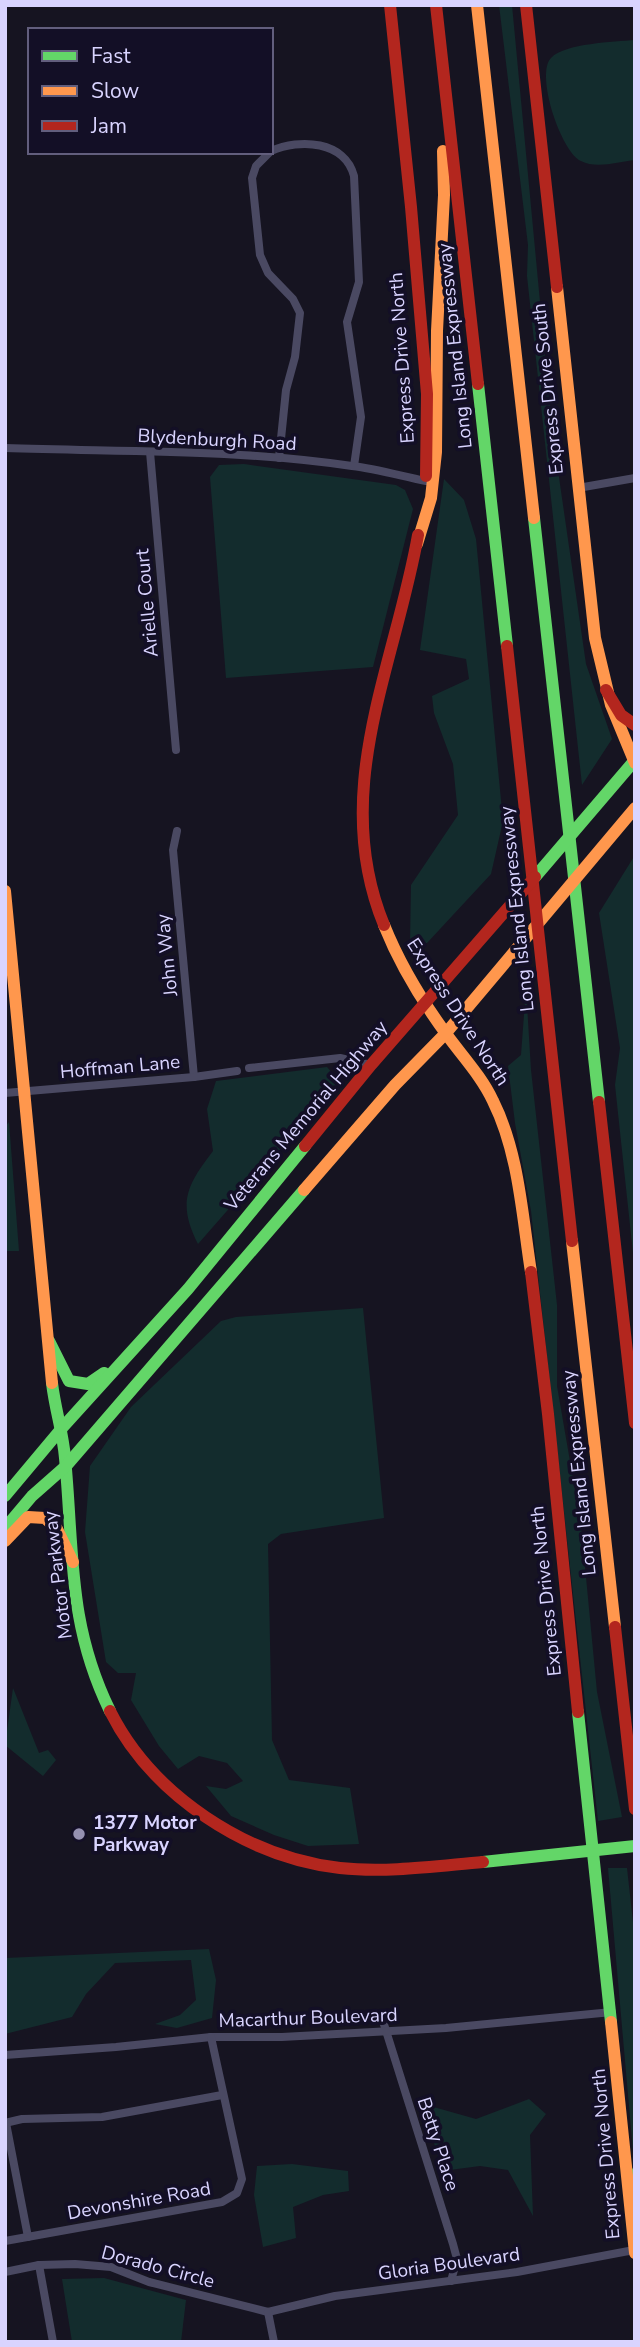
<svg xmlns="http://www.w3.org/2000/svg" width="640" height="2347" viewBox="0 0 640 2347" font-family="'Nunito Sans',sans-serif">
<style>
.green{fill:#132c2d}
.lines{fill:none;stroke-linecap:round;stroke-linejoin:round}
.street{stroke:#4a4962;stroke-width:8}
.fast{stroke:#63d668;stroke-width:12}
.slow{stroke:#ff974d;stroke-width:12}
.jam{stroke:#b3261e;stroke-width:12}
.poi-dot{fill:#9591b1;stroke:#130f26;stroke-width:2.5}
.labels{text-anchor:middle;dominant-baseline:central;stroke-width:7;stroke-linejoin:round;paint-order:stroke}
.street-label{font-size:19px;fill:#d9d4ff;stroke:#130f26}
.poi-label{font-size:19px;font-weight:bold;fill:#d9d4ff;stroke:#130f26;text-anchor:start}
</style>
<rect width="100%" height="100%" fill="#161421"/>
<g class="green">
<polygon points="499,5 512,5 552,429 586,664 612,739 582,785 527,276 528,245"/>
<path d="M635 40V160C618 162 596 169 581 161 561 152 535 74 551 58 565 43 614 42 635 40Z"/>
<polygon points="244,464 396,485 405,490 413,509 373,667 226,678 210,477 219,465"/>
<polygon points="444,479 464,500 476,539 503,821 491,874 427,943 410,944 411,885 458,815 453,764 434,713 432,696 469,679 466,659 420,650"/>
<polygon points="635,855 635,1272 615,1085 620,1048 599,913"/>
<polygon points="526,988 531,1070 557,1305 557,1386 581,1525 597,1692 622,1817 598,1821 531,1211 515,1123 508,1066 521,1055"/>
<path d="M327 1067 340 1082 198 1244C177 1203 187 1185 213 1151L207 1109 216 1081Z"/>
<polygon points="9,1122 19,1251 5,1251 5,1127"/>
<polygon points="363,1308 384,1518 281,1534 268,1544 272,1740 289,1780 350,1788 359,1844 308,1846 274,1835 231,1816 206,1786 226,1789 243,1781 227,1763 199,1756 178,1769 159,1746 131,1700 136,1673 118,1673 106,1662 85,1532 90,1466 131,1407 221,1321 236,1317"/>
<polygon points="13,1688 39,1753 48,1750 56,1760 43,1776 5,1745"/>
<polygon points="608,1868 627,1868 635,1940 635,2174"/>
<polygon points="209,1949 216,1980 212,2018 177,2028 155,2024 180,2015 196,2000 191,1960 115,1963 86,1994 72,2017 5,2034 5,1958"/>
<polygon points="529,2099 546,2114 530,2135 533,2216 508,2170 480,2166 442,2171 423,2104 476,2119"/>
<polygon points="292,2164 348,2171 349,2191 323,2195 293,2207 296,2238 263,2247 254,2195 257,2166"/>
<polygon points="104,2278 186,2300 181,2342 72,2342 62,2279"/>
</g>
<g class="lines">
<g class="street">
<path d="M271 151C300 138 345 141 354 176L359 282 347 322 361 417 354 466"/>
<polyline points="270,152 256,166 252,178 260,255 268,273 293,299 300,313 295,357 286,390 279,458"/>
<path d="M5 448C121 452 238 449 352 466 377 469 401 476 426 481"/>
<polyline points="150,452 176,750"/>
<polyline points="578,488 635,478"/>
<polyline points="177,831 173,850 194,1077"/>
<polyline points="249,1068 340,1058 371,1065"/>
<polyline points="5,1093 194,1077 237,1071"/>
<polyline points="382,2018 453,2244 457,2259 451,2281"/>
<polyline points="5,2055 116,2047 211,2037 282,2037 446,2028 612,2012"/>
<polyline points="5,2123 22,2119 102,2117 222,2095"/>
<polyline points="6,2123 28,2237"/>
<polyline points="5,2241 222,2202 237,2193 242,2179 211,2037"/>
<polyline points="39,2265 53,2342"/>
<polyline points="5,2272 39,2265 75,2264 111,2267 149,2282 268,2312 335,2296 517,2272 634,2250"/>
<polyline points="268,2312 274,2342"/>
</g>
<g class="fast">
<polyline points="478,384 507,646"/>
<polyline points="534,518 599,1102"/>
<polyline points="535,877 635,760"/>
<polyline points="49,1341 69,1381 88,1384 104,1373"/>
<path d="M52 1383C55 1409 63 1433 65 1458 74 1551 67 1623 110 1711"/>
<polyline points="5,1496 62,1428 188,1289 305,1146"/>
<polyline points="5,1528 32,1496 66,1466 304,1190"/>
<polyline points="578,1712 611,2022"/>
<polyline points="483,1862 635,1846"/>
<polyline points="627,2171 635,2188"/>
</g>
<g class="slow">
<polyline points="477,5 534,518"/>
<polyline points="557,287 595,638 611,705 635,763"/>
<polyline points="417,544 431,498 436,452 437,331 444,195 443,151"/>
<polyline points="5,891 52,1383"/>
<path d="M384 925C400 965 422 1001 447 1035 463 1057 482 1077 493 1101 519 1153 522 1215 531 1272"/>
<polyline points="304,1190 395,1085 446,1033 635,808"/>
<polyline points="572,1241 615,1627"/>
<polyline points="5,1541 28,1517 45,1518 57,1529 73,1562"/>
<polyline points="611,2022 635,2253"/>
</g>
<g class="jam">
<polyline points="390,5 411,207 427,394 426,476"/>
<polyline points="436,5 478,384"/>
<polyline points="526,5 557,287"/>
<polyline points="507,646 572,1241"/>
<polyline points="606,690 621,715 635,725"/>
<path d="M384 925C329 791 395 666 418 535"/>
<polyline points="599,1102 635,1423"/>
<polyline points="305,1146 371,1065 535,877"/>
<polyline points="531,1272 548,1414 578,1712"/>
<polyline points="615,1627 635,1809"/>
<path d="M110 1711C152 1795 246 1857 340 1868 387 1873 436 1866 483 1862"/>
</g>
</g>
<circle class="poi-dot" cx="79" cy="1834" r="7"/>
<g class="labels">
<g class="street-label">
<text transform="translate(455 346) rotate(-96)">Long Island Expressway</text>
<text transform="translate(402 358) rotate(-94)">Express Drive North</text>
<text transform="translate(548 389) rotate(-96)">Express Drive South</text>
<text transform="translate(217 440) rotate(3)">Blydenburgh Road</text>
<text transform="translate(147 603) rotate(-95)">Arielle Court</text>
<text transform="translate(517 909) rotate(-96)">Long Island Expressway</text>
<text transform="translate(167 955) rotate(-96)">John Way</text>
<text transform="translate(458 1012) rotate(57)">Express Drive North</text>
<text transform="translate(120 1067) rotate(-5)">Hoffman Lane</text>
<text transform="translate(306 1116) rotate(-50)">Veterans Memorial Highway</text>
<text transform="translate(579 1473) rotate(-96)">Long Island Expressway</text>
<text transform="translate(58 1575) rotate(-97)">Motor Parkway</text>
<text transform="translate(546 1591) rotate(-96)">Express Drive North</text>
<text transform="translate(308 2018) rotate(-2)">Macarthur Boulevard</text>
<text transform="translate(438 2144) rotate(72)">Betty Place</text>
<text transform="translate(606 2154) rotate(-95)">Express Drive North</text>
<text transform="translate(139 2201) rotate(-10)">Devonshire Road</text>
<text transform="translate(449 2264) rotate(-8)">Gloria Boulevard</text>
<text transform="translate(158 2267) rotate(15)">Dorado Circle</text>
</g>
<g class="poi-label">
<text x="93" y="1823">1377 Motor<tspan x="93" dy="22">Parkway</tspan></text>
</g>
</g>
<rect width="640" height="2347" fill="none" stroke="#d9d4ff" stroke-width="14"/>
<rect x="28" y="28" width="245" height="126" fill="#130f26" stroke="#625e7d" stroke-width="2"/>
<rect x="42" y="51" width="35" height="10" fill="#63d668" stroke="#625e7d" stroke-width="2"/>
<text x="91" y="63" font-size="21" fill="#d9d4ff">Fast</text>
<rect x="42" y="86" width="35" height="10" fill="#ff974d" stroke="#625e7d" stroke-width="2"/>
<text x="91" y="98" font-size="21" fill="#d9d4ff">Slow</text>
<rect x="42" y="121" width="35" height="10" fill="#b3261e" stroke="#625e7d" stroke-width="2"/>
<text x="91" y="133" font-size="21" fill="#d9d4ff">Jam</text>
</svg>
